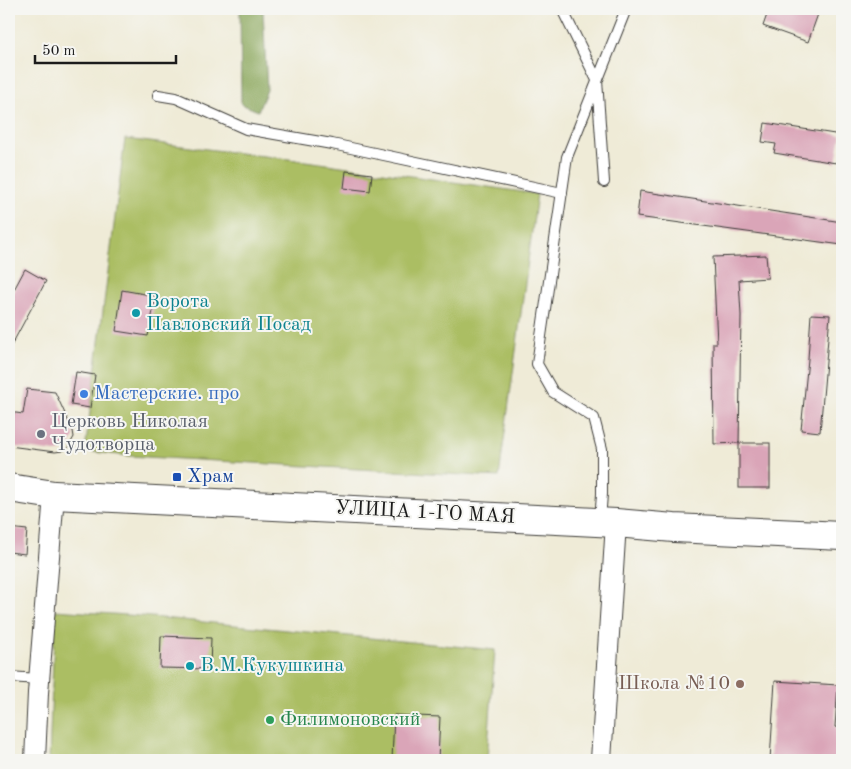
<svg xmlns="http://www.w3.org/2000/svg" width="851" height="769" viewBox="0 0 851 769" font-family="'Old Standard TT',serif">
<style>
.green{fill:#abbe63;stroke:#646d40}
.forest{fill:#88a559;stroke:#52603a}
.building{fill:#daa5b8}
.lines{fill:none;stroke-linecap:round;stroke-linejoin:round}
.lane-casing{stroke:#3c3b38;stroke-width:12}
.street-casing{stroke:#3c3b38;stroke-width:22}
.secondary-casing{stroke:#3c3b38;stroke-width:30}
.lane{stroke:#fff;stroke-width:10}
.street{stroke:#fff;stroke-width:20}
.secondary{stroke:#fff;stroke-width:28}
.culture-dot{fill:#0f9aa8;stroke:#f6f6f2;stroke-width:2}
.shop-dot{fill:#3f7fe0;stroke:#f6f6f2;stroke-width:2}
.worship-dot{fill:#6b7280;stroke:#f6f6f2;stroke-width:2}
.transit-dot{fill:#1a4fb4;stroke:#f6f6f2;stroke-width:2}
.education-dot{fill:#8d6e63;stroke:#f6f6f2;stroke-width:2}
.leisure-dot{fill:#2e9e5b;stroke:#f6f6f2;stroke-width:2}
.labels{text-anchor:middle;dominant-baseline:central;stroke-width:4;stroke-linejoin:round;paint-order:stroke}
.culture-label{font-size:20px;fill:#0d838f;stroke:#f6f6f2;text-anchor:start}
.shop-label{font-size:20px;fill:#366cbe;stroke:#f6f6f2;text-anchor:start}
.worship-label{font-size:20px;fill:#5b616d;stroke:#f6f6f2;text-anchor:start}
.transit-label{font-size:20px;fill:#164399;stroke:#f6f6f2;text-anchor:start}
.street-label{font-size:20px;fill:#1c1c1c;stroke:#f6f6f2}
.education-label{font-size:20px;fill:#785e54;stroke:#f6f6f2;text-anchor:end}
.leisure-label{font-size:20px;fill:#27864d;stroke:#f6f6f2;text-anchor:start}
</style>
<rect width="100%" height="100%" fill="#f6f6f2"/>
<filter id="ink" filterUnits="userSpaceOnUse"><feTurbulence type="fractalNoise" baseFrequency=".02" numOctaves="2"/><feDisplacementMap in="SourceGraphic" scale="10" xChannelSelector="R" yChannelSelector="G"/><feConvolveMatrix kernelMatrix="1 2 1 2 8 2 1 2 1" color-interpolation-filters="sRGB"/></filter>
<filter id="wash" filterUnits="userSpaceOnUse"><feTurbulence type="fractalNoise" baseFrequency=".0096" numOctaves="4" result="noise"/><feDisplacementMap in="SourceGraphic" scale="20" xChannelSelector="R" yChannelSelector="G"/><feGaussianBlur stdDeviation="1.12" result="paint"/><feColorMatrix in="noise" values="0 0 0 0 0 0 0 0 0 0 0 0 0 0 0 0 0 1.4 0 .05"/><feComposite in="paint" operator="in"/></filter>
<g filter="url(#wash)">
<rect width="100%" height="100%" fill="#efebd7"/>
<g class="green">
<polygon points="125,139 313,162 537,194 499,477 129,456 85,451"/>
<polygon points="55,610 141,616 495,650 487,760 49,760"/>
</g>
<polygon class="forest" points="240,9 263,9 267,90 258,111 241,104"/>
<g id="blocks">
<g class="building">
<polygon points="769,9 802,9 818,14 808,42 763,26"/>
<polygon points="765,123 841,135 836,163 774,153 776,144 762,142"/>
<polygon points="346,171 372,174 370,191 344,188"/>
<polygon points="640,191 842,222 842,245 637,217"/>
<polygon points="766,255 768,278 739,280 741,315 739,443 714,444 713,343 717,343 713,257"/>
<polygon points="25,269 46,281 9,350 9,299"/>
<polygon points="122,290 156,296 148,336 116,331"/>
<polygon points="811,314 830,315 820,432 801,430 808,359"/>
<polygon points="76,372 95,375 90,408 71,405"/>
<polygon points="27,389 55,392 73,431 74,437 67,449 62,451 55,452 9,446 9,412 23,414"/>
<rect x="739" y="443" width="31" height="45"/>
<polygon points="9,528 27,530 25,554 9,552"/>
<polygon points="161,636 211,638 210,669 160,668"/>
<polygon points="775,681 838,685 835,727 842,728 842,760 770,760"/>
<polygon points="394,715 440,717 438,760 392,760"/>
</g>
</g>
</g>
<g filter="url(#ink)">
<use href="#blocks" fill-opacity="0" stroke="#3c3b38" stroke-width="1"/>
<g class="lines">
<g class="lane-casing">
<g id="lane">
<polyline points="562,9 597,80 604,182"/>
<polyline points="158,95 176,98 246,129 332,144 562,193"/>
<polyline points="600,521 602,494 602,449 594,418 553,392 537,364 567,157 626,9"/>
<polyline points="9,677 39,679"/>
</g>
</g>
<g class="street-casing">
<g id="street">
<polyline points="35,760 38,693 54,495"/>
<polyline points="601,760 616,523"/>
</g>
</g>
<g class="secondary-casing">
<polyline id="secondary" points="9,488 54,495 616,523 674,528 842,536"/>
</g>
<use href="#lane" class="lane"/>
<use href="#street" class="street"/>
<use href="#secondary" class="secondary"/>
</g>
</g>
<g class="culture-dot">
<circle cx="136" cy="313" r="5"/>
<circle cx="190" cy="666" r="5"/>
</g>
<circle class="shop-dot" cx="84" cy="394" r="5"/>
<circle class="worship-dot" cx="41" cy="434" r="5"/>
<rect class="transit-dot" x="172" y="472" width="10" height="10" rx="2.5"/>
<circle class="education-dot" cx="740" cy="684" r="5"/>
<circle class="leisure-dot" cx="270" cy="720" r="5"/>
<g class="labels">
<g class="culture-label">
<text x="146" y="302">Ворота<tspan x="146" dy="23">Павловский Посад</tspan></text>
<text x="200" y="666">В.М.Кукушкина</text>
</g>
<g class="shop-label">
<text x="94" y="394">Мастерские. про</text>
</g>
<g class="worship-label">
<text x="51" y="422">Церковь Николая<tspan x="51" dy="23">Чудотворца</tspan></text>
</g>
<g class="transit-label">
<text x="187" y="477">Храм</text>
</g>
<g class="street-label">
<text transform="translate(425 513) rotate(3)">УЛИЦА 1-ГО МАЯ</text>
</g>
<g class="education-label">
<text x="730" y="684">Школа №10</text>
</g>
<g class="leisure-label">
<text x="280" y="720">Филимоновский</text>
</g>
</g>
<rect width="851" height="769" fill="none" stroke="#f6f6f2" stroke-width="30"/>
<path d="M35 55v8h141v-8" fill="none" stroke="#1c1c1c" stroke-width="2.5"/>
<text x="42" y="55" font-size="15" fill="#1c1c1c" stroke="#f6f6f2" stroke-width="4" paint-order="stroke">50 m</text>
</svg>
